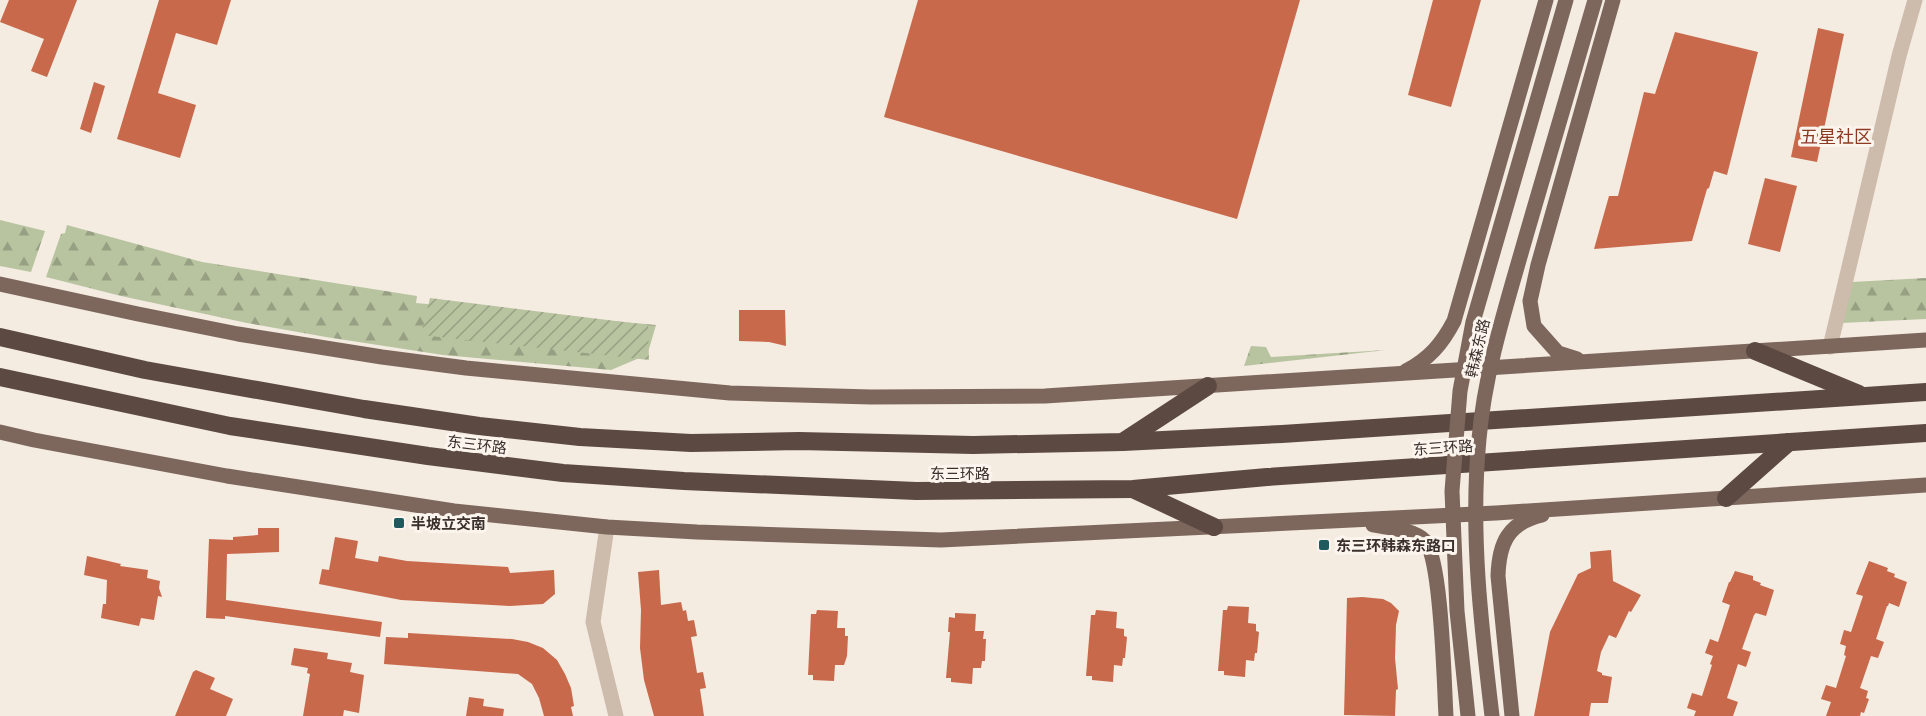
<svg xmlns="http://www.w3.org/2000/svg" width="1926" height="716" viewBox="0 0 1926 716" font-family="Commissioner,'Noto Sans SC',sans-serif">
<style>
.forest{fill:url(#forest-firs)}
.garden{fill:url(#garden-furrows)}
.building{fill:#c8694b}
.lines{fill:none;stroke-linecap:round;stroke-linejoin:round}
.minor{stroke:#cdbbac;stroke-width:15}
.major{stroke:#7d675c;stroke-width:15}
.highway{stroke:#5c4a42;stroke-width:18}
.major-bridge{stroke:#7d675c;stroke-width:15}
.poi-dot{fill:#1f5a5e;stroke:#fbf5ee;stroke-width:2}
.labels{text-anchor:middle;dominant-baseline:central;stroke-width:6;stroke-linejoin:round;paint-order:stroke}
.street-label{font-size:15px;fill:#3b302b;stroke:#fbf5ee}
.poi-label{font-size:15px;font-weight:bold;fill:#3b302b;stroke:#fbf5ee;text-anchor:start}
.quarter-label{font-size:18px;fill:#8c3b22;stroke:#fbf5ee}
</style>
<defs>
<pattern id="forest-firs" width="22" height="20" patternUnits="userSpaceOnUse" patternTransform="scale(1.5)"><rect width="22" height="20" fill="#b8c4a0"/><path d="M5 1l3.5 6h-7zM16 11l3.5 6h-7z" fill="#97a083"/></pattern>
<pattern id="garden-furrows" width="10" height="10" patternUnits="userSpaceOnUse" patternTransform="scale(1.5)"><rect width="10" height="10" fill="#b8c4a0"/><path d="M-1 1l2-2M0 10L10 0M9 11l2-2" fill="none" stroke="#97a083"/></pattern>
</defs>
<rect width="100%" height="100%" fill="#f4ebe1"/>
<g class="forest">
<polygon points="0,220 45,231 31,272 0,266"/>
<polygon points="67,225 202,262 417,296 416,303 656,325 649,349 637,359 611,370 443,355 326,337 247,323 121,296 46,277 61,234 65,233"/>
<polygon points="1926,278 1926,319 1841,323 1852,282"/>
<polygon points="1251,346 1266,347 1271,357 1386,350 1244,366"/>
</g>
<polygon class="garden" points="430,298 648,325 649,360 421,335"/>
<g class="building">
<polygon points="9,0 77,0 47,77 31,71 44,39 0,22"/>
<polygon points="159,0 231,0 217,45 176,33 158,93 196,105 180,158 117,139"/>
<polygon points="918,0 1300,0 1237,219 884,117"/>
<polygon points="1433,0 1481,0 1451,107 1408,95"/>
<polygon points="1818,28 1844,34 1817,162 1791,157"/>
<polygon points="1675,32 1758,52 1727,175 1714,171 1709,188 1707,189 1692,241 1594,249 1609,196 1618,196 1644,92 1655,94"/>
<polygon points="94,82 105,86 91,133 80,129"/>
<polygon points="1765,178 1797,186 1780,252 1748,244"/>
<polygon points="739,310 785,310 786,346 769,342 739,341"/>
<polygon points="258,528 279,528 279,552 227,554 226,600 382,622 380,637 225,616 225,619 206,618 209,539 233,540 233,537 258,535"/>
<polygon points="335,537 358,541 355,558 378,562 379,556 407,561 508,567 510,573 554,570 555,594 543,604 510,606 401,600 319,584 322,569 329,570"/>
<polygon points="1611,550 1613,581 1641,595 1631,612 1629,611 1616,638 1609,635 1601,652 1597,671 1602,673 1602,675 1612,677 1608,703 1591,703 1589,716 1534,716 1550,632 1578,574 1591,568 1590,552"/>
<polygon points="87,556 121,564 120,566 148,570 147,578 160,581 159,588 162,597 158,596 154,620 141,618 139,626 101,618 103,604 106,604 107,580 84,575"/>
<polygon points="1869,561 1888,568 1887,571 1895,574 1894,577 1907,582 1899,607 1889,603 1888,606 1887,606 1876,639 1884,642 1878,658 1871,656 1860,688 1868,691 1866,698 1869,699 1864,713 1861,712 1860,716 1826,716 1831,702 1821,699 1826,685 1836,688 1846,656 1844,655 1846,646 1840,644 1844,630 1851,632 1863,596 1856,594"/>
<polygon points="659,570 661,605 681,602 683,611 686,610 688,621 694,620 697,636 691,637 697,673 703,672 706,688 700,689 704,716 654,716 644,680 640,648 641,610 638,572"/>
<polygon points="1735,571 1753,576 1753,580 1761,583 1760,585 1774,590 1766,616 1756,613 1754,615 1742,649 1751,652 1746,667 1738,664 1727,698 1738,702 1733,716 1694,716 1696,711 1687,708 1692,693 1702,696 1712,665 1710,664 1713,656 1705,653 1710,639 1718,642 1721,633 1730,605 1722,602 1729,582 1730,582"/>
<polygon points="1362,597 1383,599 1391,603 1399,611 1396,625 1395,658 1398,689 1396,690 1395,716 1344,715 1347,598"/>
<polygon points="1228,606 1249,607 1248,623 1256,624 1256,631 1259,632 1257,653 1255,653 1254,661 1246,660 1245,677 1224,675 1224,671 1218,671 1223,610 1227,610"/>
<polygon points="817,610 838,611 837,628 845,628 845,636 848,636 847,656 844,665 835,665 834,681 813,680 813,675 808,675 811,614 816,614"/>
<polygon points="1096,610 1117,612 1116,628 1124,629 1124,636 1127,637 1125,658 1123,658 1122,666 1114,665 1113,682 1092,680 1092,676 1086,676 1091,615 1095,615"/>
<polygon points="955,613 976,614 975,631 984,631 983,639 986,639 985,661 982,661 981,668 973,668 972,684 951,682 951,678 946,678 950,632 948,632 949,617 955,618"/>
<polygon points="408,633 512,639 528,642 543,648 557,660 565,674 571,688 574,706 571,707 573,716 544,716 539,698 532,684 518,674 384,664 386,637 408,638"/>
<polygon points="294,648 328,653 327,659 352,663 350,672 364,675 359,713 344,710 343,716 303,716 310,674 307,673 308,668 291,665"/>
<polygon points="196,670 215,678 210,689 233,699 226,716 175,716 193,672"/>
<polygon points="469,697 484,699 483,706 504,709 503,716 466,716"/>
</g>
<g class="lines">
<g class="minor">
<polyline points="1830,347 1899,56 1915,0"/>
<polyline points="607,527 593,622 616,716"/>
</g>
<g class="major">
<polyline points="0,284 138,314 238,334 382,357 466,368 730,393 871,397 1045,396 1926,340"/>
<polyline points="1577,359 1558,353 1534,326 1530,301 1538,265 1613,0"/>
<path d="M1406 371C1429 359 1442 344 1454 321L1546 0"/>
<polyline points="0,432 34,440 227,476 454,511 607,527 697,532 941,540 1496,513 1926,485"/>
<path d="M1373 525C1388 528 1414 529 1425 541 1442 560 1444 685 1446 716"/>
<path d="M1512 716 1498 576C1499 543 1508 523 1542 515"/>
</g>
<g class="highway">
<polyline points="0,337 145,370 364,409 479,426 580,437 691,443 799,441 973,445 1123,442 1282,434 1926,392"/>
<polyline points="1755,351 1859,394"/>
<polyline points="0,377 230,426 428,456 563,473 684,481 916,491 1133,489 1267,477 1926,433"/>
<polyline points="1124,441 1208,386"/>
<polyline points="1135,490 1214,527"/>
<polyline points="1726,498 1789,442"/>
</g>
<g class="major-bridge">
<polyline points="1468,716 1457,611 1452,491 1460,391 1473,322 1566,0"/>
<path d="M1492 716C1481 624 1470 532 1479 439 1485 370 1507 303 1526 236 1549 157 1572 79 1595 0"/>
</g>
</g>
<g class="poi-dot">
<rect x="393" y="517" width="12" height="12" rx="3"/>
<rect x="1318" y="539" width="12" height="12" rx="3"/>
</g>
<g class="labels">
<g class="street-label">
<text transform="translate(1477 348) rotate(-77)">韩森东路</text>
<text transform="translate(477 444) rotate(7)">东三环路</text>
<text transform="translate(1443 447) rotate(-4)">东三环路</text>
<text x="960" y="473">东三环路</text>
</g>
<g class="poi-label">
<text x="411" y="523">半坡立交南</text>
<text x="1336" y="545">东三环韩森东路口</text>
</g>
<g class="quarter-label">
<text x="1836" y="136">五星社区</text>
</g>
</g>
</svg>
